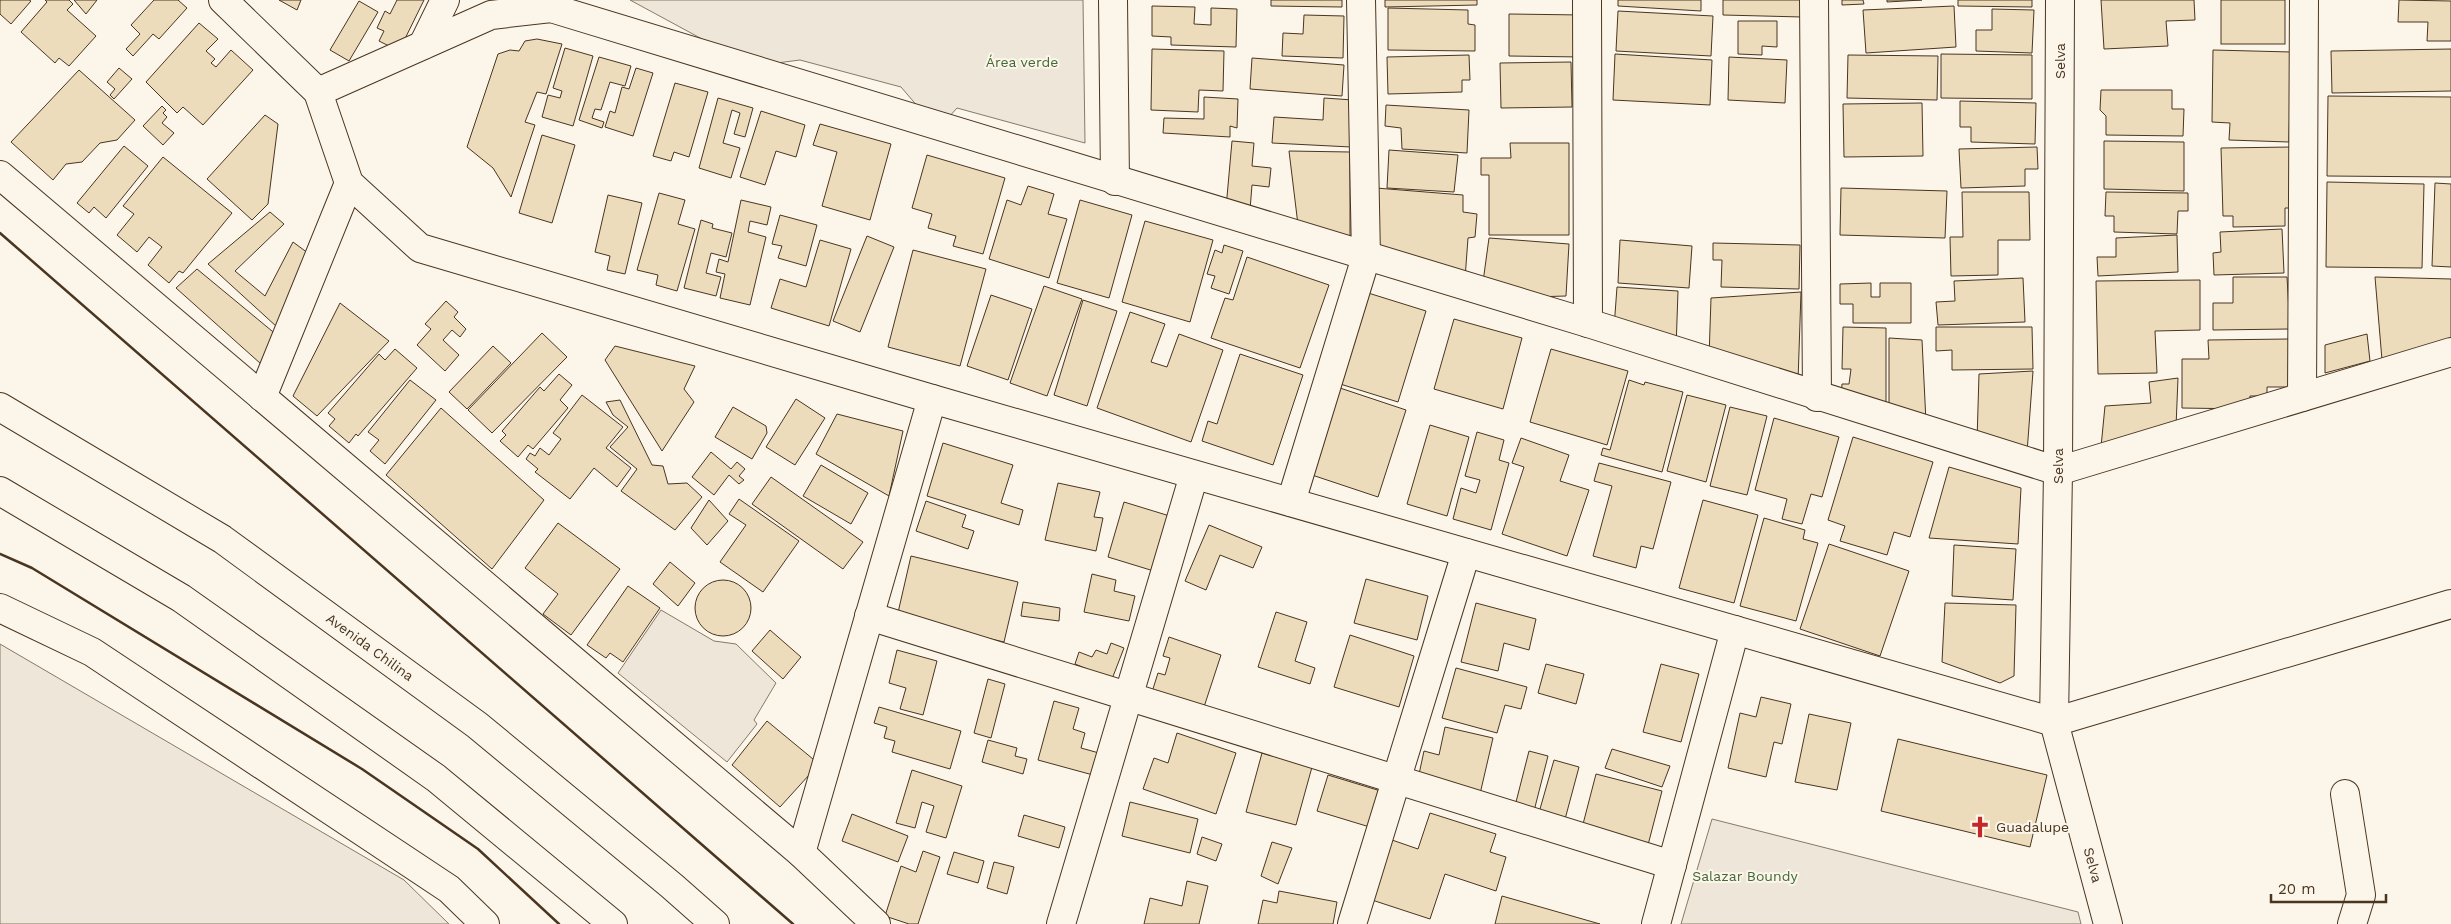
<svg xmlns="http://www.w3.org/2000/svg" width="2451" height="924" viewBox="0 0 2451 924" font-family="'Work Sans',sans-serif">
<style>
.green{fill:#ede6d9;stroke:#887966}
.building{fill:#ecdcbc;stroke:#4a3520}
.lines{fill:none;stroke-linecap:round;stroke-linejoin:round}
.minor-casing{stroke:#4a3520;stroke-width:30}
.major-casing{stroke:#4a3520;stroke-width:30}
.minor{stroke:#fbf6e9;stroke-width:28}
.major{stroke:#fbf6e9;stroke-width:28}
.wall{stroke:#4a3520;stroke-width:2.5}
.labels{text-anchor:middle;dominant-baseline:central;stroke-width:4;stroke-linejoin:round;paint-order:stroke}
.street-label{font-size:14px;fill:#4a3520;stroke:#fbf6e9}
.park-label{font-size:14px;fill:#436837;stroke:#fbf6e9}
.poi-label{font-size:14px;fill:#4a3520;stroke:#fbf6e9;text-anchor:start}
</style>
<rect width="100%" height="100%" fill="#fbf6e9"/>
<g class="green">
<polygon points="630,0 1083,0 1085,143 957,108 948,118 925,115 901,87 800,60 769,64 739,59"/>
<polygon points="661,610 714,641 736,644 776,683 754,720 757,724 727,762 618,673"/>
<polygon points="0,644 404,880 449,924 0,924"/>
<polygon points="1712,819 2078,912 2081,924 1681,924"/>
</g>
<g class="building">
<polygon points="0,0 29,0 31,1 11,24 0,14"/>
<polygon points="45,0 69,0 73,4 67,10 96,36 69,66 59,58 55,63 21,32 47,2"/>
<polygon points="74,0 97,0 86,14"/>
<polygon points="154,0 178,0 187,8 159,39 153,34 133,56 126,49 140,34 131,25"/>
<polygon points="279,0 301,0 297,10"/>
<polygon points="397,0 424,0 399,51 379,41 384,31 377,28 385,11 390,14"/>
<polygon points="1271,0 1342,0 1342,7 1271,6"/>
<polygon points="1385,0 1477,0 1477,5 1385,7"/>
<polygon points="1618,0 1701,0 1701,11 1618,6"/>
<polygon points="1723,0 1803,0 1802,17 1723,15"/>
<polygon points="1842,0 1863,0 1864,4 1842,5"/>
<polygon points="1887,0 1922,0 1887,2"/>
<polygon points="1958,0 2032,0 2032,7 1958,6"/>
<polygon points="2101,0 2194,0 2195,20 2166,21 2168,46 2104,49"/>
<rect x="2221" y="0" width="64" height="44"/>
<polygon points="2399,0 2451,1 2451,41 2427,41 2428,22 2398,22"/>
<polygon points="359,1 378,12 349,61 330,50"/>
<polygon points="1152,6 1195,7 1194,24 1211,25 1211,8 1237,9 1236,47 1171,45 1171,37 1152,36"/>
<polygon points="1954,6 1956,47 1866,53 1863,10"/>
<polygon points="1388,8 1468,10 1468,24 1475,25 1475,51 1388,50"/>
<polygon points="1992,9 2034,10 2032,53 1976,51 1976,30 1992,30"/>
<polygon points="1618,11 1713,16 1711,56 1616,51"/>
<polygon points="1509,14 1583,15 1583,57 1509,56"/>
<polygon points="1304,15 1344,16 1343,58 1282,56 1283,33 1303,34"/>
<polygon points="1738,21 1777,21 1777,47 1762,46 1762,55 1738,54"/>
<polygon points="199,23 218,39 206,51 215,59 211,63 216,67 231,50 253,70 203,125 183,107 177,113 146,82"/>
<polygon points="537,39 562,44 546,94 537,92 525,122 535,125 511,197 493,168 467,147 498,54 510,50 519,51 525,41"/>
<polygon points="565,48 593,56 573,126 542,117 548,95 560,98 562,91 553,88"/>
<polygon points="1152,49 1224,51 1223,91 1199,90 1198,112 1151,110"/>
<polygon points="2451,49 2451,91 2332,93 2331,51"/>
<polygon points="2213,50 2291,52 2289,142 2229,140 2230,123 2212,122"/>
<polygon points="1615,54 1712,60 1710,105 1613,100"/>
<polygon points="1941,54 2032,55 2032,99 1941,98"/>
<polygon points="1469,55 1470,80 1462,80 1462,92 1388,94 1387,57"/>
<polygon points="1848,55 1938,56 1937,100 1847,98"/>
<polygon points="599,57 631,66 625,86 610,82 601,110 595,109 592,118 604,122 602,128 579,120"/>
<polygon points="1729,57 1787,60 1785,103 1728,100"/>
<polygon points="1252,58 1344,65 1342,96 1250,89"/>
<polygon points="1571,62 1572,107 1501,108 1500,63"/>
<polygon points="119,68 132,79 114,99 110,95 115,89 107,82"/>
<polygon points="636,68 653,73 633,136 605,127 610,111 615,113 622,87 629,89"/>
<polygon points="79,70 135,120 117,140 100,143 82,162 66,164 53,180 11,142"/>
<polygon points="675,83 708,92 689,157 674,152 671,161 653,156"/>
<polygon points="2101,90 2172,90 2172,109 2184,109 2183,136 2106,135 2106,116 2100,110"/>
<polygon points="2328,96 2451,97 2451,177 2327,176"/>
<polygon points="1204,97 1238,99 1237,128 1230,126 1230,137 1163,133 1164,118 1204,119"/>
<polygon points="718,98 753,108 745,137 734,134 740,113 732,110 723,143 740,148 731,178 699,168"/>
<polygon points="1324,98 1353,100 1351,147 1272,143 1274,117 1323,120"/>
<polygon points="1960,101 2036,103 2035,144 1971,142 1971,127 1960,127"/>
<polygon points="1922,103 1923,156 1844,157 1843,104"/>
<polygon points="1386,105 1469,110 1467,153 1402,149 1401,128 1385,126"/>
<polygon points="162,106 166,110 163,113 167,117 162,123 174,133 163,145 143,126"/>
<polygon points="761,111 805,125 796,157 776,151 765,185 740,177"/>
<polygon points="265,115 278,124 268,204 252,220 207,179"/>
<polygon points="820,124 891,144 870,220 822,206 837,152 813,145"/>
<polygon points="542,135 575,145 552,223 519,213"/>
<polygon points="1232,141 1254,143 1252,166 1271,168 1269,187 1252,185 1250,210 1226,208"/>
<polygon points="2104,141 2184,142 2184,191 2104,189"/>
<polygon points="1510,143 1569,143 1569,235 1489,235 1489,175 1481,175 1481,158 1511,158"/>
<polygon points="124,146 148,166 106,218 94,207 89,213 77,203"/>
<polygon points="2037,147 2038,169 2025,169 2025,186 1961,188 1959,149"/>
<polygon points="2292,147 2293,208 2285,208 2285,226 2233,227 2233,216 2223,216 2221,148"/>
<polygon points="1389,150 1458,155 1454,192 1387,188"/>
<polygon points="1289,151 1350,152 1350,247 1299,233"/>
<polygon points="927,155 1005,178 983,254 953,246 956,236 928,228 932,214 912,208"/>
<polygon points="163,157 232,213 183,273 179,271 169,283 148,265 162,247 149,237 137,252 117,235 134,214 123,206"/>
<polygon points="2327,182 2424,184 2422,268 2326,267"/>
<polygon points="2435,183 2451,184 2451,267 2432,266"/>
<polygon points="1028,186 1054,194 1048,214 1067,219 1049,278 989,259 1007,200 1021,205"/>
<polygon points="1376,188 1463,195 1463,212 1477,214 1475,237 1468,238 1465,279 1373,256"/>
<polygon points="1841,188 1947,191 1945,238 1840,235"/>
<polygon points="1962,192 2029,192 2030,240 1998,240 1998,275 1951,276 1950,237 1963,237"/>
<polygon points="2106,192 2188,193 2188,211 2178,211 2177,234 2114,232 2114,216 2105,216"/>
<polygon points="659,193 685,200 678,224 695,229 677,291 656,285 658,275 637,270"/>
<polygon points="608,195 642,203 625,274 607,270 610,256 595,252"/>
<polygon points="741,200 771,207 767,225 750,221 748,232 766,237 750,305 720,298 725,274 716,272 719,259 728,262"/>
<polygon points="1080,200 1132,215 1109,298 1057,283"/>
<polygon points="270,212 284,224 235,271 265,296 293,242 312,256 277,327 208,264"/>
<polygon points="780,215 817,225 806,266 778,258 782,246 772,244"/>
<polygon points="701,220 713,224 712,228 732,233 726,257 711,253 706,273 721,277 716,296 684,288"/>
<polygon points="1145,221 1213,240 1190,322 1122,302"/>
<polygon points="2282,229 2284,273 2214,275 2213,253 2221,252 2220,232"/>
<polygon points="2177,235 2178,272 2098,276 2097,257 2116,257 2116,238"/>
<polygon points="867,236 894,247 860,332 833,321"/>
<polygon points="1489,238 1569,244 1566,296 1532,297 1483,282"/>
<polygon points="820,240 851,249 829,326 771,308 780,279 806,287"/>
<polygon points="1620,240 1692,246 1689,288 1618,283"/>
<polygon points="1713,243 1800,245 1799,289 1721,287 1722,260 1713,260"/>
<polygon points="1224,245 1243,251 1229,294 1211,288 1215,276 1207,274 1215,250 1222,253"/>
<polygon points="913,250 986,269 960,366 888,347"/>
<polygon points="1247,257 1329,285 1300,368 1211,338 1225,298 1233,300"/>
<polygon points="197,269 278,336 261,364 176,288"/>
<polygon points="2233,277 2287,277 2290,329 2213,330 2213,303 2233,303"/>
<polygon points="2375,277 2451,279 2451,342 2382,360"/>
<polygon points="2023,278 2025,322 1938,325 1936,302 1955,301 1954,281"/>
<polygon points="2200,280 2200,330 2155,331 2157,373 2098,374 2096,281"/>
<polygon points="1871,283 1871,297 1880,297 1880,283 1911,283 1911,323 1853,323 1853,304 1840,304 1840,284"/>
<polygon points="1044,286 1082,299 1047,396 1010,383"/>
<polygon points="1617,287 1678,291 1676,349 1614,328"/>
<polygon points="1365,292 1426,311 1398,402 1337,383"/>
<polygon points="1801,292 1798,381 1709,358 1711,298"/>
<polygon points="991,295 1032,309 1008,380 967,366"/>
<polygon points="1083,300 1117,311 1087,406 1054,395"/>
<polygon points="446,301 458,312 454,317 466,329 460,337 452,330 443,340 459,355 445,371 417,345 431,329 425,324"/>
<polygon points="340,303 389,341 317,416 293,396"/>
<polygon points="1130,312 1165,324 1151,362 1167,367 1179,334 1223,350 1191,442 1097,408"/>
<polygon points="1454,319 1522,338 1503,409 1434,389"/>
<polygon points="1843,327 1886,328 1886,410 1841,399 1842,384 1849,384 1851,369 1842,369"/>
<polygon points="1936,327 2032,327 2033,369 1952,370 1952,350 1936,351"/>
<polygon points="542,333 567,357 492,433 468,410"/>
<polygon points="2367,334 2370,361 2325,373 2325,345"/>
<polygon points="1889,338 1922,340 1926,422 1889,409"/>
<polygon points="2289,339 2289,387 2267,387 2267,396 2250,396 2249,409 2182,408 2182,359 2209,359 2208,340"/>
<polygon points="493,346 511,363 467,409 449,392"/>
<polygon points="615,346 695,366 684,389 694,402 662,451 605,360"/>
<polygon points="395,349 417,368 358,436 356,434 349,443 329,426 335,419 328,413 379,354 385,360"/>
<polygon points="1551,349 1628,371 1607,445 1530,422"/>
<polygon points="1240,354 1303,375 1273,465 1202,441 1208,421 1217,424"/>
<polygon points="2033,371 2027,453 1977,441 1979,374"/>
<polygon points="559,374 572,385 560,400 568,408 533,449 528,445 518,457 500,441 506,435 502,431 540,387 544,391"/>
<polygon points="2178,378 2176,427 2101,447 2105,406 2151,403 2149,382"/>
<polygon points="410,380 436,400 385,464 370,451 379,440 368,432"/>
<polygon points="1629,380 1644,385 1645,382 1683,392 1662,472 1601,455 1603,448 1610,450"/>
<polygon points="1337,387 1406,410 1378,497 1309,474"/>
<polygon points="582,395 623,427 606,448 631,468 617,487 594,468 570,499 535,472 538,469 526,459 530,453 535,456 540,448 549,455 561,439 553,433"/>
<polygon points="1687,395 1726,405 1706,482 1667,471"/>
<polygon points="796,399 825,418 795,465 766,447"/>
<polygon points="620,400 652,465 663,466 668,484 687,483 702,497 675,530 621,491 637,469 610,447 628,427 613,415 606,402"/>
<polygon points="733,407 766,426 767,433 752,459 715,437"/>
<polygon points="1730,407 1767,416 1747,495 1710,486"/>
<polygon points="441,408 544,500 492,569 386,475"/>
<polygon points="837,414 903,431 889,496 816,454"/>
<polygon points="1774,418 1839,437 1822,497 1811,494 1802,524 1782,519 1787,499 1755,490"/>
<polygon points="1430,425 1469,437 1447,516 1407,504"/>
<polygon points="1477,432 1504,440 1499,460 1509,463 1491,530 1453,519 1461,488 1476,493 1480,480 1465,476"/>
<polygon points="1853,437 1933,462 1910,537 1894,532 1887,555 1840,541 1845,526 1828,520"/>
<polygon points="1521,438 1569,455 1560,481 1589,490 1567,556 1502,534 1524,467 1512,463"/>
<polygon points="943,443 1013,465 1001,503 1023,510 1019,525 927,496"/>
<polygon points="711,452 731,469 737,462 745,469 739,476 744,480 739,484 729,475 714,495 692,477"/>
<polygon points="1599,463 1671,482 1653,549 1641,546 1636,568 1593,556 1612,486 1594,481"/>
<polygon points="821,465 868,493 851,524 803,496"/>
<polygon points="1949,467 2021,488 2018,544 1929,538"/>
<polygon points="771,477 863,542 843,569 752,504"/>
<polygon points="1058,483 1100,492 1094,517 1103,518 1096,551 1045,540"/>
<polygon points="739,499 799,541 763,592 720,562 746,525 729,514"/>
<polygon points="709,500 728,521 707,545 691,528"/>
<polygon points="1703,500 1758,515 1734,603 1679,588"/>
<polygon points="926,501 966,515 962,527 974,531 968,549 916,531"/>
<polygon points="1124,502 1173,517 1157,572 1108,557"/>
<polygon points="1764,518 1805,530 1803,539 1818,543 1796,621 1740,606"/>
<polygon points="558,523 620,569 571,635 543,614 558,594 525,568"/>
<polygon points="1209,525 1262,547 1253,568 1220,555 1206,590 1185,581"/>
<polygon points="1829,544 1909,571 1880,656 1800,629"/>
<polygon points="1954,545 2016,549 2013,600 1952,596"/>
<polygon points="911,556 1018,582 1004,642 897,617"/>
<polygon points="670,562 695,583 678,606 653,584"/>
<polygon points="1092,574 1116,580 1114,591 1135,596 1129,621 1084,612"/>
<polygon points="1366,579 1428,596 1417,640 1354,623"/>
<circle cx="723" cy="608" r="28"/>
<polygon points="628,586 660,608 623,662 610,653 606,658 587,645"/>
<polygon points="1023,602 1060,608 1059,621 1021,616"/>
<polygon points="1476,603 1536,619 1529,650 1504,643 1498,671 1461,662"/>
<polygon points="1945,603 2016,605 2014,676 2000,683 1942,662"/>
<polygon points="1276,612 1307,622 1295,661 1315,668 1310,684 1258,667"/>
<polygon points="770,630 801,657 783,679 752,651"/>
<polygon points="1350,635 1414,656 1399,707 1334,687"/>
<polygon points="1169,637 1221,655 1203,710 1152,692 1158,673 1165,675 1170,658 1163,656"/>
<polygon points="1111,643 1124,648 1112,679 1075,664 1079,652 1092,657 1096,650 1107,654"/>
<polygon points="897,650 937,661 923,715 900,709 906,688 889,683"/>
<polygon points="1546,664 1584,674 1576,704 1538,693"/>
<polygon points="1661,664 1699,674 1681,742 1643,732"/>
<polygon points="1456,668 1527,687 1521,709 1505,705 1497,733 1442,718"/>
<polygon points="988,679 1005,684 991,738 974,733"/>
<polygon points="1761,697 1791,704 1782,744 1774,742 1766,777 1728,768 1740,713 1756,717"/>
<polygon points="1054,701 1079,708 1073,729 1085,733 1081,748 1099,753 1093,775 1038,760"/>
<polygon points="879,707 961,731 950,769 892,752 895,741 884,738 887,727 874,723"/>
<polygon points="1809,714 1851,723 1837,790 1795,782"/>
<polygon points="767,721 819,764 780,807 732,765"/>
<polygon points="1445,727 1493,738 1480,794 1418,779 1424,751 1439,755"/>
<polygon points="1177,733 1236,753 1216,814 1143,789 1154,758 1168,763"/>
<polygon points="1898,739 2047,775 2030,847 1881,811"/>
<polygon points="988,740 1017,748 1015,756 1027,759 1023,774 982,762"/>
<polygon points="1612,749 1670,766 1662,787 1605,768"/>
<polygon points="1529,751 1548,756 1534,811 1515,806"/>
<polygon points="1262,753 1312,767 1296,825 1246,812"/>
<polygon points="1554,760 1579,767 1564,823 1538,816"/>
<polygon points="912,770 962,786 946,838 926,832 934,806 922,802 915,828 896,823"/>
<polygon points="1596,774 1662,791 1648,845 1582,828"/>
<polygon points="1328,775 1384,792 1373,828 1317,811"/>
<polygon points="1130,802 1198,819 1190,853 1122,836"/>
<polygon points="1430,813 1496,834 1490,852 1506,857 1496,891 1445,874 1430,919 1372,900 1392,840 1418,849"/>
<polygon points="852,814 908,836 898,862 842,841"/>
<polygon points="1024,815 1065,827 1059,848 1018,836"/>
<polygon points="1202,837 1222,844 1216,861 1197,854"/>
<polygon points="1272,842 1292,848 1278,884 1261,876"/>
<polygon points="923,851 940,857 918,924 909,924 885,916 901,866 916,872"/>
<polygon points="954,852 984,861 978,883 947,874"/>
<polygon points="994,862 1014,867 1007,894 987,888"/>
<polygon points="1187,881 1208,886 1199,924 1144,924 1150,898 1182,906"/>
<polygon points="1279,891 1337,902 1333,924 1258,924 1263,900 1277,903"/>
<polygon points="1502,896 1600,924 1495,924"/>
</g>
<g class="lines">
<g class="minor-casing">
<g id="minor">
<polyline points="223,0 318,92 349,183 420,248 932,399 2054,722 2451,604"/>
<polyline points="1113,0 1115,181"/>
<polyline points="1587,0 1588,323"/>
<polyline points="1814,0 1817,397"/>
<polyline points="2060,0 2058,471 2054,722 2108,924"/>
<polyline points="423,45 445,0"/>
<polyline points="318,92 491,15 551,8 1588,323 2058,471 2451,352"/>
<polyline points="0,175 801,853 876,924"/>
<polyline points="262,397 349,183"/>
<polyline points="2302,397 2304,0"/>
<polyline points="1291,502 1366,257 1361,0"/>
<polyline points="0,608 92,652 449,889 485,924"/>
<polyline points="869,616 1672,865"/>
<polyline points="2345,794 2361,895 2352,924"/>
<polyline points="801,853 932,399"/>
<polyline points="1061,924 1194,475"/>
<polyline points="1352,924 1466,553"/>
<polyline points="1656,924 1735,630"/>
</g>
</g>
<g class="major-casing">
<g id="major">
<polyline points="0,407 222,539 477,725 672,886 715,924"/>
<polyline points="0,491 181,598 436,778 613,924"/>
</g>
</g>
<use href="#minor" class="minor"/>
<use href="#major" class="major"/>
<g class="wall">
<polyline points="0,233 793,924"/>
<polyline points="0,554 32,568 362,769 478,849 559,924"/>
</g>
</g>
<defs>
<g id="church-bare" transform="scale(1.725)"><path d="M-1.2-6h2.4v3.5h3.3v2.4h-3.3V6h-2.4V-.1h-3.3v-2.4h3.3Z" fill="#c62828" stroke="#fbf6e9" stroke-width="2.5" paint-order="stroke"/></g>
</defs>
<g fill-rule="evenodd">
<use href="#church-bare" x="1980" y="827"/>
</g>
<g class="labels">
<g class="street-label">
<text transform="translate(2060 61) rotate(-90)">Selva</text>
<text transform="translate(2058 466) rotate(-90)">Selva</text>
<text transform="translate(370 647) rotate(36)">Avenida Chilina</text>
<text transform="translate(2093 865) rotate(75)">Selva</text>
</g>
<g class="park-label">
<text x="1022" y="62">Área verde</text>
<text x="1745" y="876">Salazar Boundy</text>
</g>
<g class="poi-label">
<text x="1996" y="827">Guadalupe</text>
</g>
</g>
<path d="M2271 894v8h115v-8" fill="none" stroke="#4a3520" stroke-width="2.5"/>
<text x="2278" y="894" font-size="15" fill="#4a3520" stroke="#fbf6e9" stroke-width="4" paint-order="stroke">20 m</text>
</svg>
